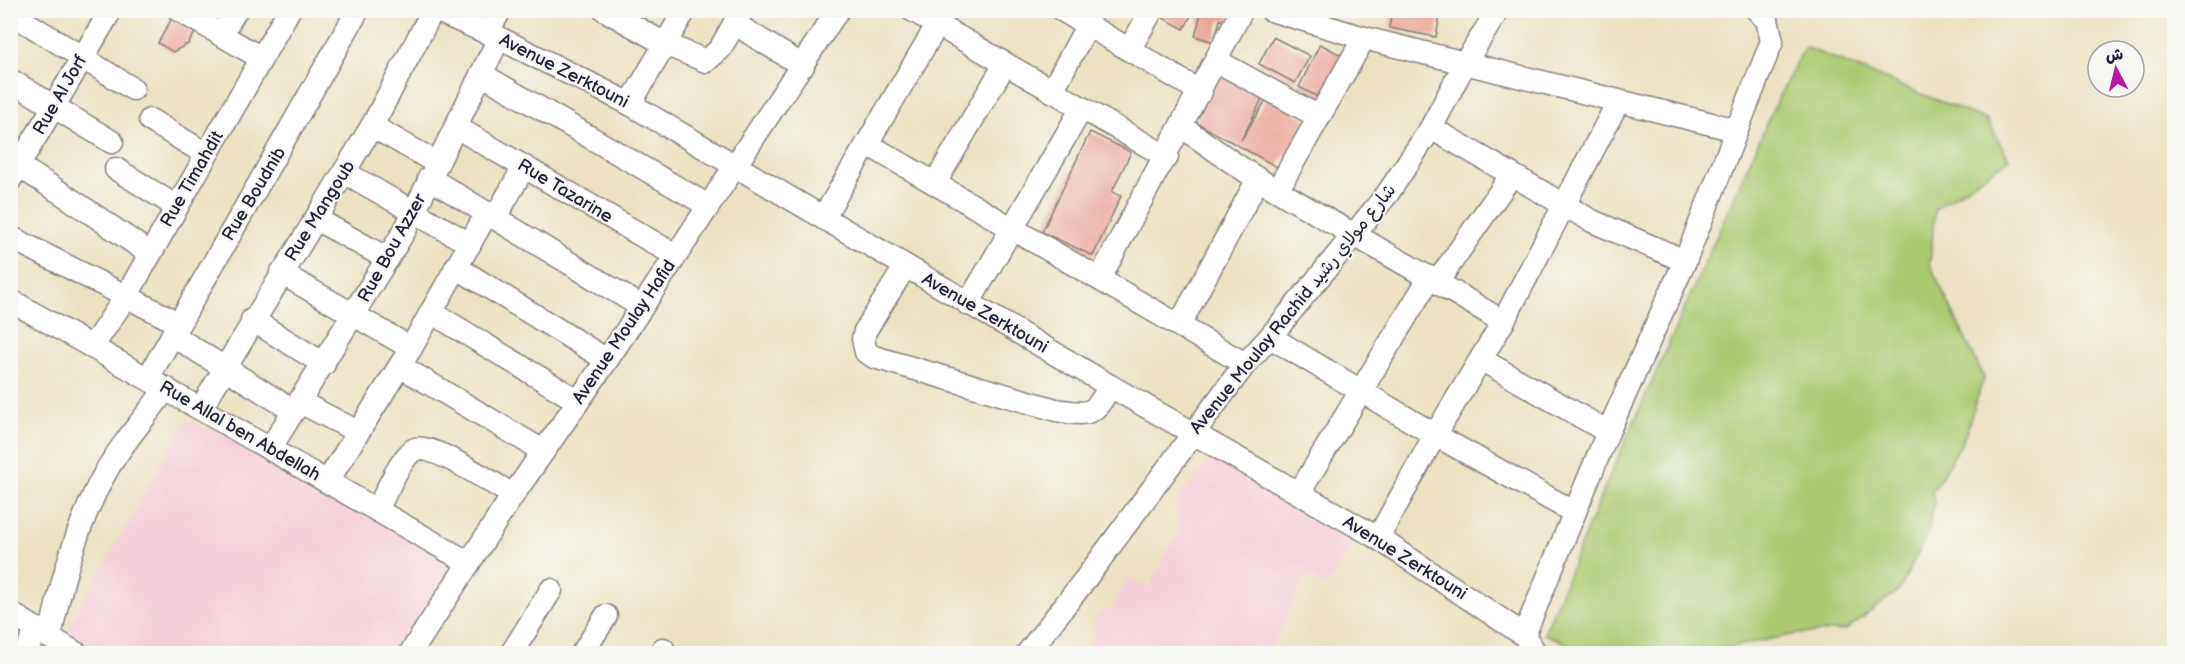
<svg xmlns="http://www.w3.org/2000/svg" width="2185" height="664" viewBox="0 0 2185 664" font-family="'Balsamiq Sans','Playpen Sans Arabic',sans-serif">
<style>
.built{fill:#f5cfd9}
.green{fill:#acc970;stroke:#677656;stroke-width:1.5}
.building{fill:#eaa79b}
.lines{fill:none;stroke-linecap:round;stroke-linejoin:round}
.minor-casing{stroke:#87827f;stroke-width:25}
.minor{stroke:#fff;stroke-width:22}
.labels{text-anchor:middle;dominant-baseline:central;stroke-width:4.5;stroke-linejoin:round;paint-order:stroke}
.street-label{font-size:18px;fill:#22223b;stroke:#f6f6f2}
</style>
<rect width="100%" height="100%" fill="#f6f6f2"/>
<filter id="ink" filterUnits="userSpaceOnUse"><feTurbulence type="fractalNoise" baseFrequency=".0167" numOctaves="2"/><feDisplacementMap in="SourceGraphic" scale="12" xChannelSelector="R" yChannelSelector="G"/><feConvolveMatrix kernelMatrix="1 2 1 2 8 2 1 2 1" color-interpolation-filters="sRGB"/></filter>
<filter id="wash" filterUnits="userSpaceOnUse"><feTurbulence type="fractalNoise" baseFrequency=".008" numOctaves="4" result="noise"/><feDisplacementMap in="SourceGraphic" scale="24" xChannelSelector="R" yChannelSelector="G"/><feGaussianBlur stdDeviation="1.35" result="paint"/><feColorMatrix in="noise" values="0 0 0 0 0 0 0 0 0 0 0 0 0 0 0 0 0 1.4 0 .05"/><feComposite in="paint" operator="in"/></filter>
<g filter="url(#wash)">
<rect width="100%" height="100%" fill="#ece2c3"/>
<g class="built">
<polygon points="186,420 268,452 466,566 408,653 90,654 62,638"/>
<polygon points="1212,459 1352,544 1326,586 1307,575 1270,651 1274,653 1081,653 1094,637 1091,626 1102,611 1112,608 1128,578 1149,588 1178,530 1176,500"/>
</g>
<polygon class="green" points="1805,47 1987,120 2009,159 1935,209 1930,264 1984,378 1963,441 1932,492 1934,503 1928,532 1900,589 1846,630 1797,634 1695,654 1590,653 1544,634 1600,498 1779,96"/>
<g id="blocks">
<g class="building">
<polygon points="1167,10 1194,10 1184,29 1163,18"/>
<polygon points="1202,10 1232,10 1228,22 1220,20 1214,42 1195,36"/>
<polygon points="1392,10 1441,10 1436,37 1389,28"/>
<polygon points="176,11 200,25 188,44 173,52 158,43"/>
<polygon points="1273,37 1310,56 1295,83 1259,64"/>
<polygon points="1320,44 1345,57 1322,99 1299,87"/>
<polygon points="1223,69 1266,91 1241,140 1269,95 1308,121 1277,167 1195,122"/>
<polygon points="1090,132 1131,152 1112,192 1121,196 1093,256 1042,232"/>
</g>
</g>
</g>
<g filter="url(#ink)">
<use href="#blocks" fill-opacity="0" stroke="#87827f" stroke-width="1.5"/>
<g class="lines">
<g class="minor-casing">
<g id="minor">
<polyline points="179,10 261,58"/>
<polyline points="435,10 499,38 630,104 1110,386 1378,538 1524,635 1536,654"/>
<polyline points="605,10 665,44 706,61 720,49 742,10"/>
<polyline points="912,10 1167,157"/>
<polyline points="1062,10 1201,92"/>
<polyline points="1271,10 1364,38 1736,130"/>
<polyline points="22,20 133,89"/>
<polyline points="735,24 803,66"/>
<polyline points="488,33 500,10"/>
<polyline points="221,35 236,10"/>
<polyline points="1129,50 1152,10"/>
<polyline points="1217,61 1319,117"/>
<polyline points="481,74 707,205"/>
<polyline points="10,80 112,142"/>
<polyline points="1052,91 1087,26"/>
<polyline points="630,104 685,10"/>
<polyline points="150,120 206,154"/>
<polyline points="372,126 437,163"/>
<polyline points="456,127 675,255"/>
<path d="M1182 127C1207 144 1232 163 1258 179 1339 228 1423 272 1503 322"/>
<polyline points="1431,128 1592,221 1685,261"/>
<polyline points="869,145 1245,364"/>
<path d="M18 166C64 193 105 223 149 253"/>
<polyline points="116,169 177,207"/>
<polyline points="344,172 470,244"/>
<polyline points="429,178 642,307"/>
<polyline points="10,180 111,10"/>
<polyline points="935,183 1005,64"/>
<polyline points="1278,189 1364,38"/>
<polyline points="495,218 524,167"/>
<polyline points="823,218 946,10"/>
<polyline points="316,219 388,259"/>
<polyline points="10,237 178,323"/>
<polyline points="456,267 607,360"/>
<path d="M905 267 865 331 863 339 866 352 874 357 1056 410C1089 415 1093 417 1110 386"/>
<polyline points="281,273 411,348"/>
<polyline points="1100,278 1242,10"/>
<polyline points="1438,281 1511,176"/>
<polyline points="10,300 469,563"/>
<polyline points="968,304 1082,108"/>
<polyline points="431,312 578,401"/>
<polyline points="252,320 324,364"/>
<polyline points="1180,324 1258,179"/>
<polyline points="172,335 294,411"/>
<polyline points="1270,337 1435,435 1574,512"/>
<polyline points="92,347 127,295 289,10"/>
<polyline points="1482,360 1608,432"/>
<polyline points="400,366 543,451"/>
<polyline points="148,378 358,10"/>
<polyline points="300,402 358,432"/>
<polyline points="201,408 372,126 433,10"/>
<polyline points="270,449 405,230 499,38"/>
<polyline points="327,482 411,348 487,213"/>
<polyline points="1299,493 1430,277"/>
<path d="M377 510C387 492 397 464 413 450 426 439 497 486 513 495"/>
<polyline points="1378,538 1435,435 1503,322 1618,102"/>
<polyline points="10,613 77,654"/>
<polyline points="1524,635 1608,432 1685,261 1772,41 1767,20 1757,10"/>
<path d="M50 637C61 581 77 525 104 475 120 445 147 416 166 388"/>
<polyline points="24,654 38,629"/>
<polyline points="410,654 513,495 607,360 838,10"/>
<polyline points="511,654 551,590"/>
<polyline points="582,654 606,616"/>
<polyline points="660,654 663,649"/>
<polyline points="1027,654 1087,577 1245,364 1270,337 1388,193 1431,128 1465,63 1498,10"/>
</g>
</g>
<use href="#minor" class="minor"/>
</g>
</g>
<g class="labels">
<g class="street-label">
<text transform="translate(564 71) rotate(27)">Avenue Zerktouni</text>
<text transform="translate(60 95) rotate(-60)">Rue Al Jorf</text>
<text transform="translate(192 179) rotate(-60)">Rue Timahdit</text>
<text transform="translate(565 191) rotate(31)">Rue Tazarine</text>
<text transform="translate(254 194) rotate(-59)">Rue Boudnib</text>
<text transform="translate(320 211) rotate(-58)">Rue Mangoub</text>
<text transform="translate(392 248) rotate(-61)">Rue Bou Azzer</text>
<text transform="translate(1293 309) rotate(-51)">Avenue Moulay Rachid شارع مولاي رشيد</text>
<text transform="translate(985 313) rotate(30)">Avenue Zerktouni</text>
<text transform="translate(624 332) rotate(-56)">Avenue Moulay Hafid</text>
<text transform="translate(240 431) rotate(30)">Rue Allal ben Abdellah</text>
<text transform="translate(1405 558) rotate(32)">Avenue Zerktouni</text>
</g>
</g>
<rect width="2185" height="664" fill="none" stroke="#f6f6f2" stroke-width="36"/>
<g transform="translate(2116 69) rotate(353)"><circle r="28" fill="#f6f6f2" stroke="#a1a1a9" stroke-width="1.5"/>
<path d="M0-4.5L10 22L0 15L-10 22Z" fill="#b5179e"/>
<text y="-9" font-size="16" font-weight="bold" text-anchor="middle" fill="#22223b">ش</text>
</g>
</svg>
